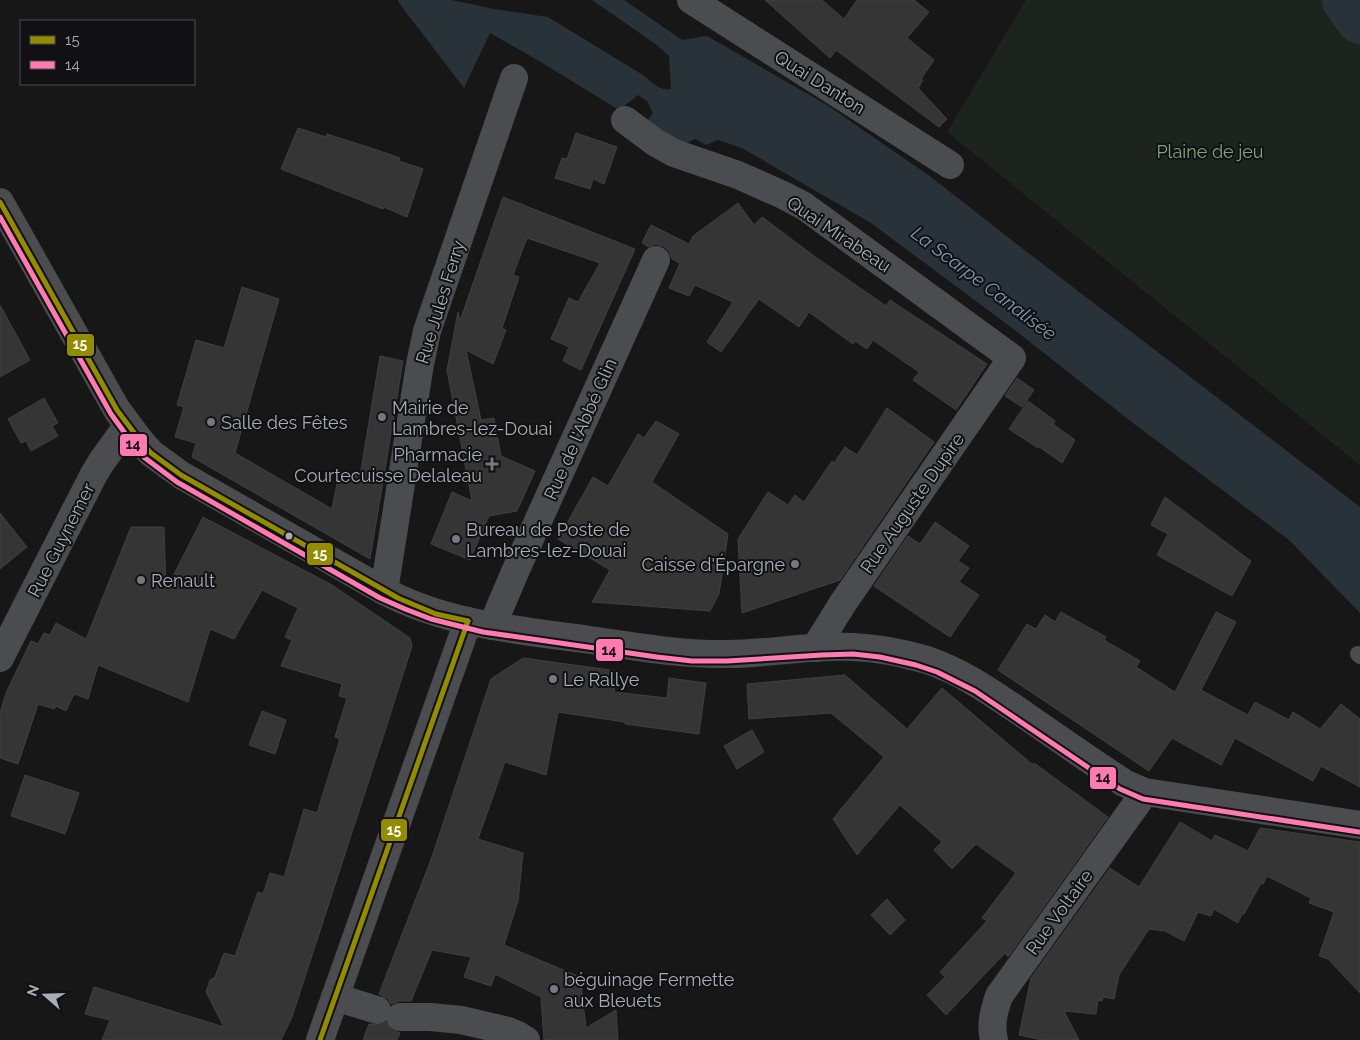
<svg xmlns="http://www.w3.org/2000/svg" width="1360" height="1040" viewBox="0 0 1360 1040" font-family="Raleway,sans-serif">
<style>
.green{fill:#1d241e}
.water{fill:#2a3239}
.lines{fill:none;stroke-linecap:round;stroke-linejoin:round}
.river{stroke:#2a3239;stroke-width:48}
.building{fill:#353536;stroke:#3f4043}
.service{stroke:#4b4c50;stroke-width:16}
.minor{stroke:#4b4c50;stroke-width:28}
.tertiary{stroke:#4b4c50;stroke-width:28}
.bus-1-casing{stroke:#111113;stroke-width:9}
.bus-2-casing{stroke:#111113;stroke-width:9}
.bus-1{stroke:#938b00;stroke-width:5}
.bus-2{stroke:#ff7ab1;stroke-width:5}
.poi-dot{fill:#757880;stroke:#111113;stroke-width:2}
.bus-dot{fill:#a8adb8;stroke:#111113;stroke-width:2}
.labels{text-anchor:middle;dominant-baseline:central;stroke-width:4;stroke-linejoin:round;paint-order:stroke}
.street-label{font-size:18px;fill:#a8adb8;stroke:#111113}
.park-label{font-size:18px;fill:#7fa381;stroke:#111113}
.poi-label{font-size:18px;fill:#a8adb8;stroke:#111113;text-anchor:start}
.water-label{font-size:19px;font-style:italic;fill:#7f9bb3;stroke:#111113}
.line-badge{stroke:#111113;stroke-width:2}
.badge-label{font-size:14px;text-anchor:middle;font-weight:bold;fill:#fff}
.pale-badge-label{font-size:14px;text-anchor:middle;font-weight:bold;fill:#111}
</style>
<rect width="100%" height="100%" fill="#171717"/>
<polygon class="green" points="1026,0 1360,0 1360,465 947,132"/>
<path class="water" d="M398 0H452L494 9 548 17 643 75C652 82 659 91 671 89L669 56 657 45 592 0H624L682 40 707 36 827 105 931 177 1014 242 1360 507V613L1289 540 1133 423 1016 331 871 223 742 148 718 140 706 145 695 139 687 143 681 149 644 125 653 113 647 101 638 95 619 110 539 61 490 33 464 88 399 3Z"/>
<g class="lines">
<polyline class="river" points="1346,0 1360,20"/>
</g>
<g class="building">
<polygon points="765,0 822,0 844,19 857,0 914,0 929,12 907,38 934,60 921,79 923,80 918,88 947,119 939,127 836,50 830,58"/>
<polygon points="298,128 326,137 327,134 377,150 400,158 399,161 423,169 407,217 384,207 383,209 281,169"/>
<polygon points="576,133 617,147 604,184 593,179 590,189 555,178 562,158 567,159"/>
<polygon points="503,197 635,249 581,370 563,361 569,347 551,339 569,298 578,302 600,263 527,238 513,275 519,277 502,328 506,330 493,364 466,350 481,420 494,418 501,456 535,471 517,511 489,516 470,560 431,544 452,492 472,501 447,370 458,312 460,321"/>
<polygon points="738,203 754,225 762,217 814,256 886,306 890,300 987,364 956,410 913,380 919,372 873,340 867,349 855,341 853,344 809,312 799,327 759,299 721,352 707,342 733,302 695,285 689,296 669,288 680,263 672,259 669,251 663,246 655,244 649,247 642,243 651,225 689,244 693,236"/>
<polygon points="242,287 279,299 235,453 332,509 339,473 360,476 380,356 403,361 370,559 192,457 196,443 175,437 184,407 177,405 196,340 224,348"/>
<polygon points="0,305 30,360 0,377"/>
<polygon points="1017,378 1034,390 1022,407 1005,396"/>
<polygon points="44,398 58,423 52,426 58,436 31,451 26,441 21,443 8,419"/>
<polygon points="1028,401 1055,421 1053,424 1075,440 1062,463 1038,446 1038,448 1009,429"/>
<polygon points="887,408 934,442 840,580 742,613 738,539 768,492 788,505 795,495 804,502 832,461 834,463 845,447 857,455"/>
<polygon points="656,421 679,434 652,482 728,534 719,594 710,611 592,602 610,570 558,539 593,477 608,486 638,434 644,438"/>
<polygon points="1165,497 1251,561 1232,596 1157,555 1168,534 1151,525"/>
<polygon points="0,513 27,547 0,569"/>
<polygon points="203,517 332,585 410,638 412,646 383,737 292,1017 281,1040 102,1040 110,1020 85,1014 94,987 224,1027 206,992 210,980 215,977 224,953 235,956 258,892 263,894 270,873 284,877 304,809 317,813 340,739 335,737 347,698 339,696 342,684 281,666 292,640 285,637 298,608 262,590 234,639 210,629 188,702 98,665 88,699 74,694 66,711 56,706 54,709 38,704 18,764 0,758 0,713 6,693 31,641 38,644 44,633 50,635 56,623 86,639 131,527 164,527 166,590"/>
<polygon points="935,522 969,546 958,561 969,568 959,582 979,595 950,637 874,586 908,536 920,544"/>
<polygon points="1061,612 1106,637 1104,640 1140,661 1136,667 1175,692 1216,612 1236,622 1201,690 1248,715 1255,702 1289,720 1293,712 1320,729 1341,704 1360,719 1360,787 1321,766 1313,781 1235,738 1221,765 1172,738 1149,771 998,670 1027,624 1036,629 1045,615 1055,622"/>
<polygon points="523,658 617,671 614,692 667,698 669,678 706,683 699,734 625,724 625,722 558,712 546,775 505,762 478,839 523,853 518,901 504,945 580,977 586,1028 616,1010 618,1040 544,1040 541,997 495,974 491,986 464,977 471,957 432,950 411,1001 400,1001 391,1004 388,999 379,994 432,857 491,679"/>
<polygon points="845,675 907,729 942,688 1033,765 1034,763 1108,817 1008,957 1005,953 946,1015 927,995 945,977 940,972 987,921 982,918 1016,873 976,844 952,869 934,850 942,842 900,805 857,855 833,819 884,757 831,713 749,719 747,684"/>
<polygon points="262,711 286,720 275,754 249,745"/>
<polygon points="752,730 764,752 737,769 724,746"/>
<polygon points="25,775 79,793 65,834 11,816"/>
<polygon points="1180,822 1212,841 1215,835 1248,851 1260,828 1360,842 1360,993 1328,959 1319,956 1334,912 1309,903 1311,898 1267,876 1263,884 1261,883 1244,914 1242,914 1238,923 1214,909 1211,916 1198,912 1184,941 1165,931 1149,929 1119,975 1114,999 1103,997 1102,1001 1098,1000 1096,1014 1064,1011 1079,1040 1042,1040 1019,1035 1031,978 1110,868 1139,887"/>
<polygon points="887,899 905,920 890,935 871,915"/>
<polygon points="386,1022 392,1030 400,1033 397,1040 363,1040 369,1024 380,1025"/>
</g>
<g class="lines">
<polyline class="service" points="1358,654 1360,656"/>
<g class="minor">
<polyline points="691,0 950,165"/>
<polyline points="625,120 656,143 674,153 738,175 783,195 804,206 1012,358 843,603 815,648"/>
<polyline points="384,591 420,364 427,331 514,78"/>
<polyline points="492,626 515,572 656,260"/>
<polyline points="335,997 377,1010"/>
<polyline points="400,1017 430,1017 461,1020 508,1031 518,1035 526,1040"/>
<polyline points="320,1040 468,621"/>
<path d="M994 1040C990 1024 994 1011 999 996L1145 792"/>
</g>
<g class="tertiary">
<path d="M0 202 117 410 141 442 151 453 181 475 384 591C448 625 519 630 590 640 635 646 681 655 727 654 769 654 811 645 853 647 878 648 903 653 927 660 963 672 995 695 1026 716 1059 739 1091 761 1124 783L1145 792 1360 825"/>
<polyline points="0,658 94,474 102,461 128,425"/>
</g>
<g class="bus-1-casing">
<g id="bus-1">
<polyline points="0,202 117,410 141,442 151,453 181,475 398,598 436,614 468,621"/>
<polyline points="320,1040 468,621"/>
</g>
</g>
<g class="bus-2-casing">
<polyline id="bus-2" points="0,217 111,414 135,447 145,458 177,482 380,598 405,609 431,619 483,632 657,657 692,661 727,661 822,655 853,654 880,657 916,665 937,672 975,691 1120,789 1143,799 1359,832"/>
</g>
<use href="#bus-1" class="bus-1"/>
<use href="#bus-2" class="bus-2"/>
</g>
<g class="poi-dot">
<circle cx="382" cy="417" r="5"/>
<circle cx="211" cy="422" r="5"/>
<path d="M489.5 456.5h5v5h5v5h-5v5h-5v-5h-5v-5h5z"/>
<circle cx="456" cy="539" r="5"/>
<circle cx="795" cy="564" r="5"/>
<circle cx="141" cy="580" r="5"/>
<circle cx="553" cy="679" r="5"/>
<circle cx="554" cy="989" r="5"/>
</g>
<circle class="bus-dot" cx="289" cy="536" r="4.5"/>
<g class="labels">
<g class="street-label">
<text transform="translate(820 82) rotate(32)">Quai Danton</text>
<text transform="translate(839 234) rotate(34)">Quai Mirabeau</text>
<text transform="translate(440 302) rotate(-73)">Rue Jules Ferry</text>
<text transform="translate(580 429) rotate(-66)">Rue de l'Abbé Glin</text>
<text transform="translate(912 503) rotate(-55)">Rue Auguste Dupire</text>
<text transform="translate(61 540) rotate(-63)">Rue Guynemer</text>
<text transform="translate(1059 912) rotate(-54)">Rue Voltaire</text>
</g>
<g class="park-label">
<text x="1210" y="151">Plaine de jeu</text>
</g>
<g class="poi-label">
<text x="392" y="407">Mairie de<tspan x="392" dy="21">Lambres-lez-Douai</tspan></text>
<text x="221" y="422">Salle des Fêtes</text>
<text x="482" y="454" text-anchor="end">Pharmacie<tspan x="482" dy="21">Courtecuisse Delaleau</tspan></text>
<text x="466" y="529">Bureau de Poste de<tspan x="466" dy="21">Lambres-lez-Douai</tspan></text>
<text x="785" y="564" text-anchor="end">Caisse d'Épargne</text>
<text x="151" y="580">Renault</text>
<text x="563" y="679">Le Rallye</text>
<text x="564" y="979">béguinage Fermette<tspan x="564" dy="21">aux Bleuets</tspan></text>
</g>
<g class="water-label">
<text transform="translate(984 283) rotate(37)">La Scarpe Canalisée</text>
</g>
</g>
<g class="line-badge">
<rect x="66" y="333" width="29" height="24" rx="5" fill="#938b00"/>
<rect x="119" y="433" width="29" height="24" rx="5" fill="#ff7ab1"/>
<rect x="306" y="542" width="28" height="24" rx="5" fill="#938b00"/>
<rect x="595" y="638" width="29" height="24" rx="5" fill="#ff7ab1"/>
<rect x="1089" y="766" width="28" height="24" rx="5" fill="#ff7ab1"/>
<rect x="380" y="818" width="28" height="24" rx="5" fill="#938b00"/>
</g>
<g class="badge-label">
<text x="80" y="349">15</text>
<text x="320" y="559">15</text>
<text x="394" y="835">15</text>
</g>
<g class="pale-badge-label">
<text x="133" y="449">14</text>
<text x="609" y="655">14</text>
<text x="1103" y="782">14</text>
</g>
<rect x="20" y="20" width="175" height="65" fill="#111113" stroke="#4d4f55"/>
<rect x="30" y="36" width="25" height="8" fill="#938b00" stroke="#4d4f55"/>
<text x="65" y="45" font-size="15" fill="#a8adb8">15</text>
<rect x="30" y="61" width="25" height="8" fill="#ff7ab1" stroke="#4d4f55"/>
<text x="65" y="70" font-size="15" fill="#a8adb8">14</text>
<g transform="translate(45 995) rotate(290)" stroke="#111113" stroke-width="4" paint-order="stroke">
<path d="M0-4L9 19L0 12L-9 19Z" fill="#a8adb8"/>
<text y="-8" font-size="14" font-weight="bold" text-anchor="middle" fill="#a8adb8">N</text>
</g>
</svg>
